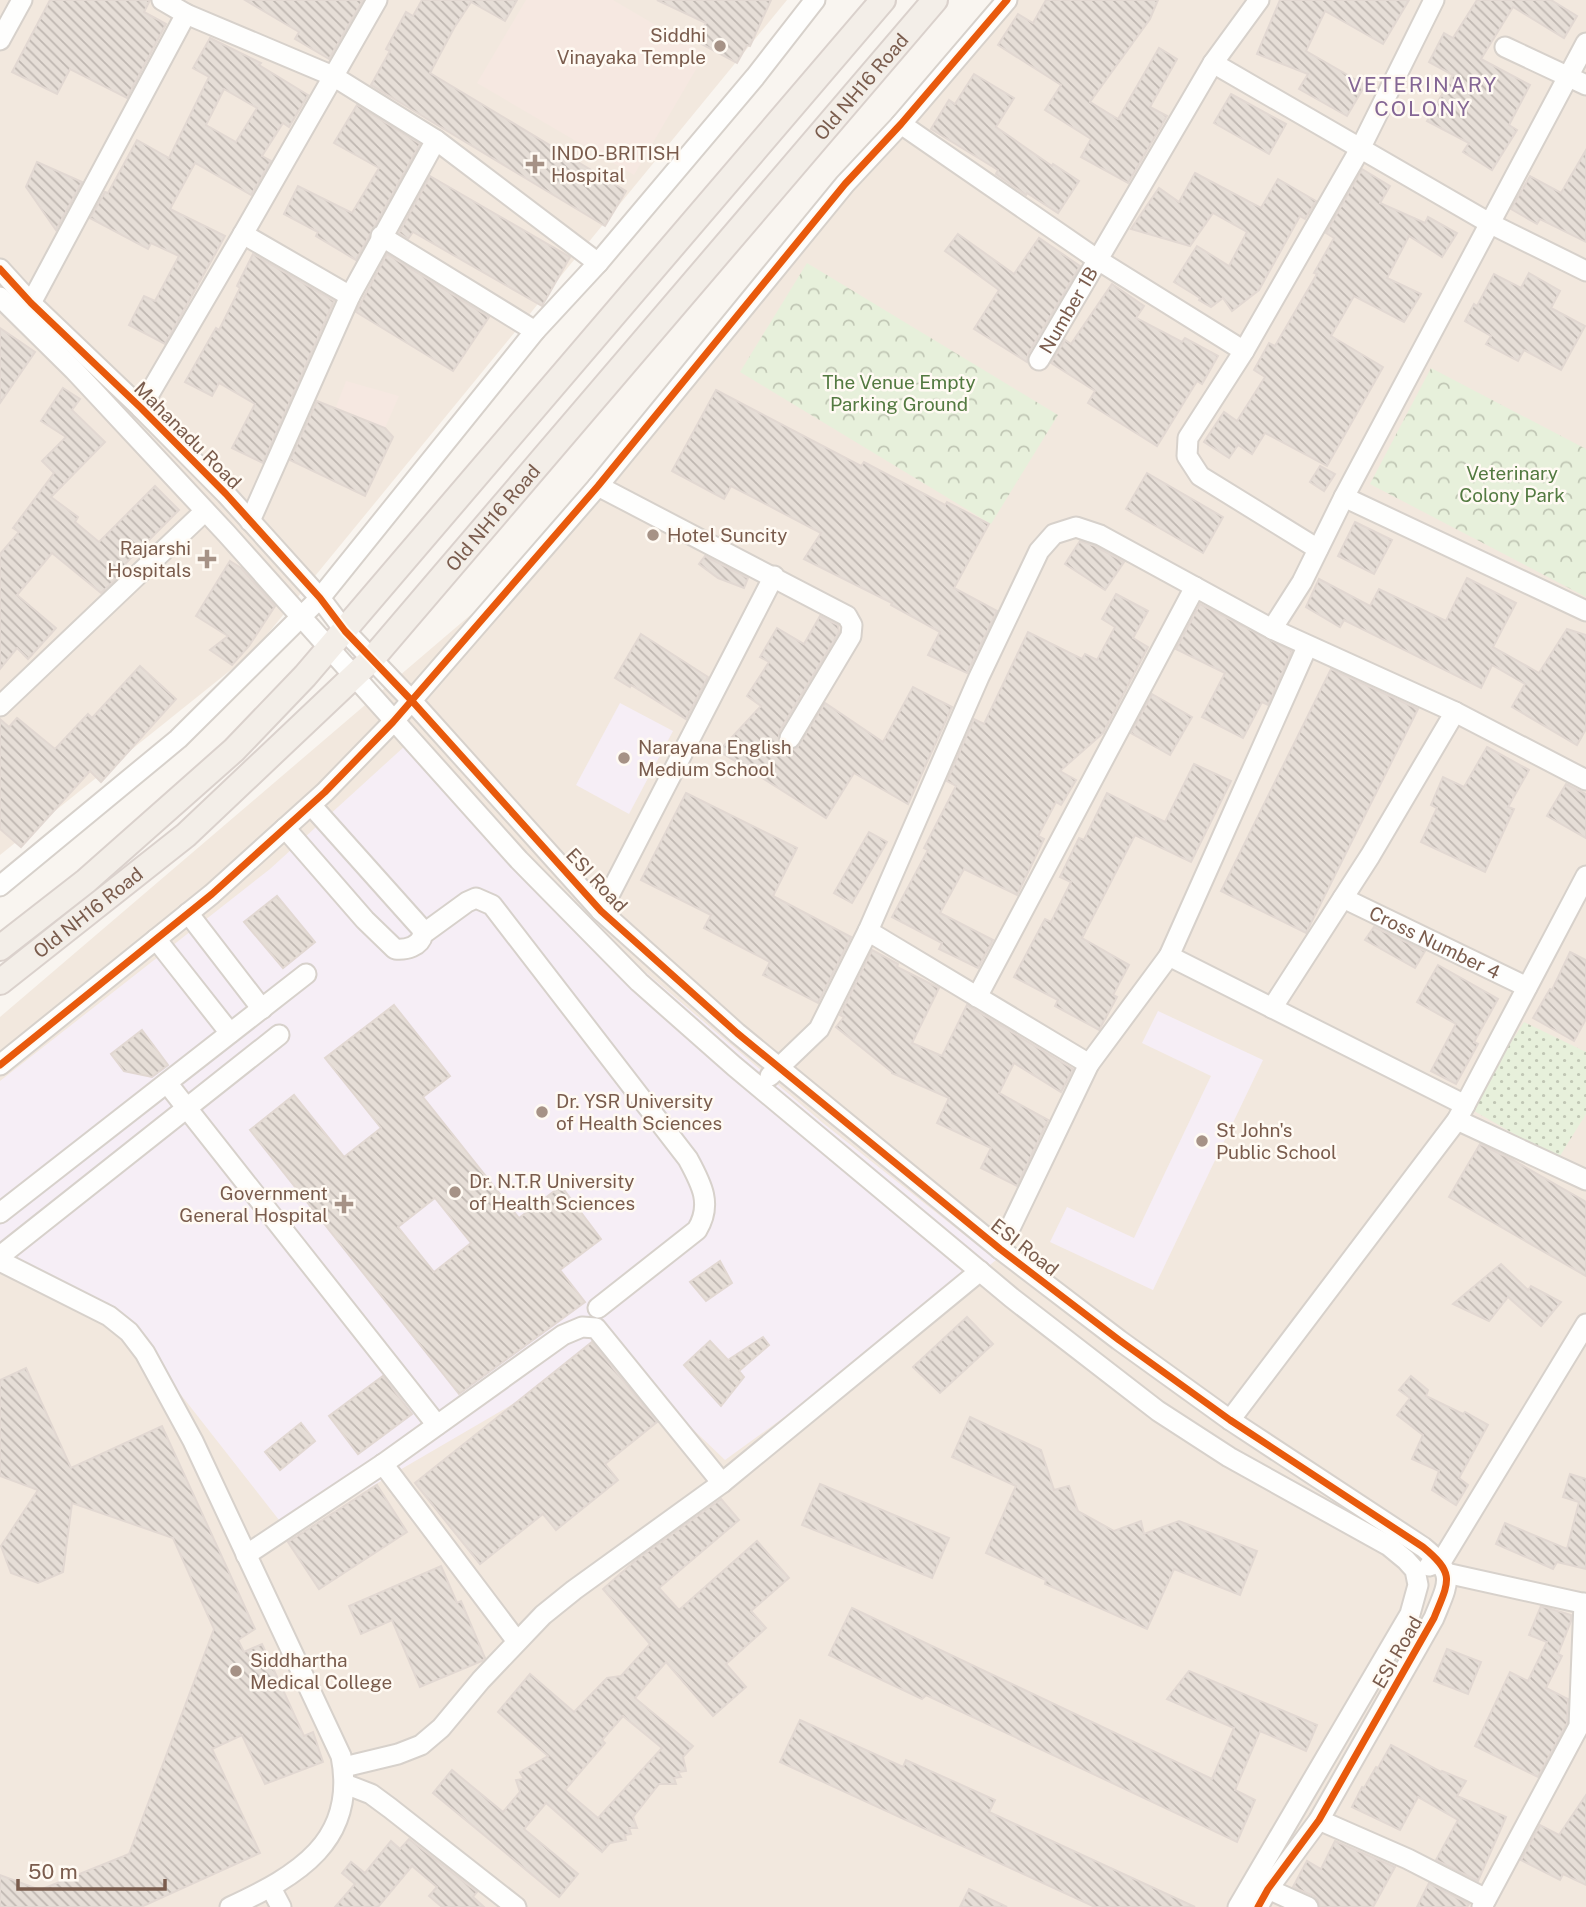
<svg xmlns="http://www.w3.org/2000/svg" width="1586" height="1907" viewBox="0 0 1586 1907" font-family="'Public Sans',sans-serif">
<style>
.residential{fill:#f2e8de}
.commercial{fill:#f6e8e1}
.education{fill:#f6eef6}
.grass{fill:url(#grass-dots)}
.park{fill:url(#park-crowns)}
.building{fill:url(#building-back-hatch);stroke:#e2d8d2;stroke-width:2;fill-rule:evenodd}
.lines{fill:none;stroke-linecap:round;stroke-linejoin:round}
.minor-casing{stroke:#d7d1cb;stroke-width:23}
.major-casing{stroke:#dad1cc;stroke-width:28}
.minor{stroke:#fefefd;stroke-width:19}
.major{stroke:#f3eee8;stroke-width:24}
.cycleway-casing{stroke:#fffaf3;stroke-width:11}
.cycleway{stroke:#e8590c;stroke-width:7}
.poi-dot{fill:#a69286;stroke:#fffaf3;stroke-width:2.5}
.labels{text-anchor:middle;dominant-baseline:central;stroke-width:5;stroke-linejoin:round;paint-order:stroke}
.poi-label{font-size:19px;fill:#7a5c4d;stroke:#fffaf3;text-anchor:start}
.street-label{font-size:19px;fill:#7a5c4d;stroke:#fffaf3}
.park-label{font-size:19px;fill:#537a41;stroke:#fffaf3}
.neighbourhood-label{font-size:21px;letter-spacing:2px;fill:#846695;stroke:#fffaf3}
</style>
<defs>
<pattern id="grass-dots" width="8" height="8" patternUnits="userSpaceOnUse" patternTransform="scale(1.75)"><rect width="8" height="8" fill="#e7f0db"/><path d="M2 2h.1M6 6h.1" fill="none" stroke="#c0c6b4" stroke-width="1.8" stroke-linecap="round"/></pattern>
<pattern id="park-crowns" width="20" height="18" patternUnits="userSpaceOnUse" patternTransform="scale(1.75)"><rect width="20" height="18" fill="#e7f0db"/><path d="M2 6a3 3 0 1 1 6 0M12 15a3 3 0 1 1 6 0" fill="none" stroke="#c0c6b4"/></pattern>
<pattern id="building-back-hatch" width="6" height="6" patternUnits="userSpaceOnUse" patternTransform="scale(1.75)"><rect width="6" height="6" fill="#e6ded7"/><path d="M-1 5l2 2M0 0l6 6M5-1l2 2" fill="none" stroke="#bfb7b1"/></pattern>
</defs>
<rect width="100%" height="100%" fill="#f9f5f0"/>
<g class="residential">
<polygon points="0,0 787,0 252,653 0,855"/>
<polygon points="992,0 1586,0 1586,1907 0,1907 0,1017 488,600"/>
</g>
<g class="commercial">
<polygon points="526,0 613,0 705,54 634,175 477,83"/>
<polygon points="346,381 399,396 385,428 336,407"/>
</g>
<g class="education">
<polygon points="620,703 673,731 629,814 576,785"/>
<polygon points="406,745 643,970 823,1123 996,1260 958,1291 725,1460 651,1389 542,1387 290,1534 109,1303 0,1271 0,1081 270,869"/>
<polygon points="1158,1011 1263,1060 1153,1290 1050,1242 1067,1207 1134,1238 1211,1076 1142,1043"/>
</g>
<polygon class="grass" points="1524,1022 1586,1052 1586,1114 1558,1159 1469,1108"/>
<g class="park">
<polygon points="807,263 1058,415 991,524 740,372"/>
<polygon points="1431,368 1586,449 1586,597 1370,484"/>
</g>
<g class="building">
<polygon points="50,0 150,0 144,12 166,24 127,98 70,69 57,94 12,72"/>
<polygon points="245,0 363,0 329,59 295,39 299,32"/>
<polygon points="422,0 517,0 505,21 471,2 454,28 430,73 626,191 605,226 371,85 390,51 386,49 406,12 413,16"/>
<polygon points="657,0 771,0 750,46 747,45 737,63 696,41 706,23"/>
<polygon points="1046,0 1158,0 1150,19 1090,102 1118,119 1159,48 1177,59 1150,107 1167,116 1128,183 1081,157 1091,139 1045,110 1061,85 998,45 1018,14 1033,23"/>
<polygon points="1280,0 1409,0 1383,44 1325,11 1306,51 1365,85 1347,116 1299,89 1308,74 1257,54"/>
<polygon points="1477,0 1551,0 1577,16 1564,38 1513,7 1481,59 1530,85 1509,125 1517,130 1492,170 1463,152 1469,143 1427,121 1453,75 1429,62 1444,33 1453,38"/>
<path d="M210 38 261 63 259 65 308 95 289 127 283 123 262 156 271 161 251 195 195 163 170 209 225 236 165 344 129 325 144 296 155 301 179 256 151 243 148 249 90 218 105 192 108 193 137 140 169 158 209 77 193 68ZM224 89 257 108 236 142 206 125Z"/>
<polygon points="974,74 1014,98 996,127 1052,166 1053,164 1079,181 1058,213 1027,193 1026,195 996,174 998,170 931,129 949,100 955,104"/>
<polygon points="1231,94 1286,124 1269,154 1214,123"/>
<polygon points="357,105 420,144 356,260 316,236 318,232 284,214 298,186 352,213 379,168 334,143"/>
<polygon points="1586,150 1586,242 1540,219 1537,224 1511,209 1530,176 1561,193"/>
<polygon points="37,162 82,182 56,230 26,187"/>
<polygon points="1362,169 1390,186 1380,203 1425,223 1428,217 1457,233 1442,257 1409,236 1387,278 1421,294 1404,322 1354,296 1331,336 1383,367 1327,466 1265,433 1252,454 1238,445 1229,458 1204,442 1224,412 1237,421 1265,377 1254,370 1269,343 1275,346 1317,274 1314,273 1334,238 1326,233"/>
<polygon points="1195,173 1261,208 1278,179 1316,201 1305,219 1300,216 1259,290 1232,311 1223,298 1211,307 1199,300 1200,298 1174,282 1197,246 1229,266 1247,232 1213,213 1190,246 1131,229 1159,188 1179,202"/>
<polygon points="430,176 570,257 542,306 413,232 408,239 399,233"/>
<polygon points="958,234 1014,274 1039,238 1080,266 1028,354 1027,362 974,329 999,290 945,251"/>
<polygon points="253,254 334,301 263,463 232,448 255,404 219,383 212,396 185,382 216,328 219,330 240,288 237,286"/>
<polygon points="387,254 489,317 453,371 356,312"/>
<polygon points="1529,273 1560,291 1551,308 1585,326 1561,370 1524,350 1518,361 1486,344 1491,336 1465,321 1474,304 1477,306 1494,274 1521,288"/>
<polygon points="1112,284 1144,306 1136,318 1182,342 1185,338 1218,356 1202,384 1197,381 1157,446 1088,403 1095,391 1051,363 1065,340 1071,344"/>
<polygon points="0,328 35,352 0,403"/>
<polygon points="63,388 80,399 72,410 105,442 51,497 78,517 75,522 99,542 155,486 179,510 125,564 129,567 101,593 52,553 17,595 56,628 28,659 17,648 0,669 0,554 19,532 13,528 54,473 42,461 66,437 41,421"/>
<polygon points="716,390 861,466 864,462 945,505 947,502 989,524 954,588 997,611 967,673 928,655 940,632 891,605 892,603 804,559 821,533 731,486 724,499 672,471"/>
<polygon points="317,401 385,428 393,437 365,496 290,460"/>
<polygon points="1320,466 1335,474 1324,491 1310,482"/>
<polygon points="1147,473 1223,517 1203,553 1126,509"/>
<polygon points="1355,522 1392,540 1374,574 1338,556"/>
<polygon points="1080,541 1095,546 1124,562 1105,590 1065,564"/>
<polygon points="705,556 748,578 744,588 718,578 699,564"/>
<polygon points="230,561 241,568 275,606 249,646 232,665 210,650 228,636 196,616"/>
<polygon points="1467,578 1516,603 1493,647 1539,673 1567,629 1586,635 1586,729 1577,745 1512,707 1525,684 1492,665 1481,688 1344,620 1340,627 1306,607 1319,579 1370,606 1379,589 1446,621"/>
<polygon points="1116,594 1148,611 1133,638 1148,647 1103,733 1060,771 1076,780 1061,805 1056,802 1038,836 1044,839 1017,895 964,869 940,913 993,940 978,968 939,949 942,943 892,917 928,850 924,848 956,786 947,781 974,719 984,724 1028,632 1082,659 1085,654 1097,660 1115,627 1102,619"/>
<polygon points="1200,604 1292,651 1268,705 1262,702 1243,738 1202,717 1225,673 1176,649"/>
<polygon points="820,616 838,625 839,632 779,732 779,743 789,750 797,748 825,703 883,742 913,687 952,707 908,804 854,773 826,818 719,751 761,706 747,696 769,662 760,657 777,628 804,644"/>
<polygon points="641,634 708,677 686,719 631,685 630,687 615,678"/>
<polygon points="140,666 176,699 101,782 90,771 21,847 0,829 0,719 9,727 17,718 55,749 88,714 92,718"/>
<polygon points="1331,669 1418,709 1306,933 1221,891"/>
<polygon points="1152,694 1192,717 1170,755 1131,733"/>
<polygon points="1487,747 1529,770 1508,807 1514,809 1485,872 1421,842 1437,808 1431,805 1443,777 1464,787"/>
<polygon points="1194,764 1231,781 1191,862 1135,835 1082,938 1129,965 1113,995 1117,997 1099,1030 1055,1006 1058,1000 1014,977 1045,919 1051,922 1071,882 1060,877 1079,838 1084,840 1107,793 1165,822"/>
<polygon points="1566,784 1586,794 1586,838 1547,816"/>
<polygon points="686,793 797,848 773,896 851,937 818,1003 763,975 770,962 704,928 711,915 641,880"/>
<polygon points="869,832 887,842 852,903 834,893"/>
<polygon points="277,896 315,942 283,968 244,922"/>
<polygon points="1374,927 1425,951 1415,968 1365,940"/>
<polygon points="872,950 898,964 897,967 939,988 912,1043 942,1056 967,1005 1073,1069 1061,1092 1014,1063 999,1093 1048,1120 1017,1186 981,1168 991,1148 937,1123 949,1098 892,1073 892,1072 836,1027 844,1017 840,1015"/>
<polygon points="1570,952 1586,960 1586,1019 1574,1041 1533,1018 1550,989 1552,990"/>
<polygon points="1438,965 1498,999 1474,1042 1478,1044 1456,1084 1431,1071 1456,1024 1417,1002"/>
<path d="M394 1005 450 1076 423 1097 519 1218 561 1186 601 1239 560 1270 585 1302 459 1394 250 1130 294 1095 344 1157 381 1128 325 1058ZM435 1198 471 1243 434 1272 398 1227Z"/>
<polygon points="142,1030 168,1065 152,1077 124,1071 111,1054"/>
<polygon points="1480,1144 1513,1160 1586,1202 1586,1276 1449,1197"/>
<polygon points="720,1261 732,1283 706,1301 690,1282"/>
<polygon points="1501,1264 1528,1290 1531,1286 1561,1302 1541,1326 1508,1297 1489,1321 1453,1304"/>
<polygon points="967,1317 993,1344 940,1393 913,1367"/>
<polygon points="763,1337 769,1345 739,1371 744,1377 721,1406 684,1365 710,1341 728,1360"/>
<polygon points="592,1342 657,1422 605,1464 618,1480 556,1530 543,1514 480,1564 415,1483"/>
<polygon points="26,1368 71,1468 162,1426 255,1629 238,1640 244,1652 262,1644 304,1736 313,1732 323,1762 265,1784 242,1735 212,1749 260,1853 141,1907 0,1907 0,1875 40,1890 129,1854 214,1629 173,1538 72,1503 63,1572 38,1583 11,1573 1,1546 38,1490 0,1476 0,1380"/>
<polygon points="383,1376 412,1414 358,1454 329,1416"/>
<polygon points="1411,1376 1428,1390 1426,1396 1463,1414 1465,1412 1488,1425 1459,1478 1468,1485 1456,1505 1432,1490 1439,1471 1412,1459 1423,1435 1397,1415 1410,1398 1399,1390"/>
<polygon points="970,1417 1041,1450 1054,1490 1069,1486 1078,1511 1114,1531 1141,1521 1144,1534 1179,1521 1257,1551 1240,1595 1174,1569 1147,1629 1045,1584 1046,1580 986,1553 1016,1486 952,1457"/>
<polygon points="301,1423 315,1441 280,1470 265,1452"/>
<polygon points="1570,1474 1586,1479 1586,1569 1557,1562 1553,1569 1496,1544 1505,1523 1567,1549 1579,1502 1563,1497"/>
<polygon points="820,1484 949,1538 932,1578 802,1525"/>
<polygon points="377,1485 407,1532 319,1589 288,1542"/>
<path d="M721 1499 739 1520 659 1588 679 1610 757 1541 789 1578 751 1611 766 1628 726 1664 746 1687 713 1716 666 1662 635 1698 693 1746 683 1757 686 1771 678 1772 681 1777 674 1778 676 1784H659L633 1817 637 1828H629L631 1834 625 1835 626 1840 610 1843 602 1852 546 1803 524 1829 578 1874 559 1897 433 1793 452 1770 503 1812 520 1792 516 1780 524 1779 520 1772 548 1756 498 1712 530 1674 574 1712 607 1678 621 1676 650 1644 603 1589 636 1560ZM623 1716 662 1748 598 1818 565 1790 605 1743 602 1740Z"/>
<polygon points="441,1566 457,1603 461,1601 485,1658 482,1661 420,1687 392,1620 361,1634 349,1606"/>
<polygon points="1541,1606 1571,1615 1571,1621 1558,1654 1562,1656 1546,1688 1568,1699 1567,1723 1538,1777 1475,1746 1510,1672 1528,1681 1547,1642 1529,1635"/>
<polygon points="852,1608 1212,1779 1234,1728 1167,1699 1189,1671 1317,1725 1306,1751 1260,1731 1235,1790 1255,1800 1237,1842 926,1695 922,1699 829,1655"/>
<polygon points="1447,1649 1481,1662 1468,1694 1434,1681"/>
<polygon points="800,1720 903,1767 906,1760 995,1800 989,1812 1195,1907 1095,1907 780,1762"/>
<polygon points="1391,1745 1441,1772 1442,1771 1466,1781 1457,1796 1506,1817 1478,1881 1436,1860 1458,1820 1418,1797 1400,1830 1352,1807 1362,1787 1364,1788 1376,1767 1378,1768"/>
<polygon points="1586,1795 1586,1885 1563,1874 1560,1880 1521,1860 1540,1825 1559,1835"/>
<polygon points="409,1839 477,1892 473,1897 484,1907 442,1907 429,1896 437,1887 412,1866 378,1907 335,1907 355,1884 342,1873 351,1862 365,1873 391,1841 400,1849"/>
<polygon points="1335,1841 1395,1867 1373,1907 1320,1907 1318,1900 1314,1896 1293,1887 1307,1861 1321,1869"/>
<polygon points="1429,1883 1469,1904 1467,1907 1417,1907"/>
<polygon points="969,1889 1007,1907 960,1907"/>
</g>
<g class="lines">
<g class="minor-casing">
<g id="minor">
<polyline points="162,0 186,14 333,76 436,140 598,263"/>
<polyline points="0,40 22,0"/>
<polyline points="1505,47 1586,85"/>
<polyline points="1213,63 1491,224 1586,271"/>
<polyline points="901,124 1098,260 1244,351"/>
<polyline points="243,234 350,296"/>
<polyline points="381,236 535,331"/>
<path d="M0 269 31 303 141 408 226 494 320 598 345 631 412 701 601 911 737 1033 1000 1249 1119 1340 1230 1420 1423 1547C1456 1574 1449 1581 1434 1618L1319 1820 1268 1889 1258 1907"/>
<polyline points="0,297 74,370 227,534 519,860 639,982 734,1066 1012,1298 1158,1411 1229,1457 1389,1546 1406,1560 1415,1570 1418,1585 1410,1614 1238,1907"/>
<polyline points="31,303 186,14"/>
<path id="s1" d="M1039 360 1213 63 1259 0"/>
<polyline points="141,408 243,234 377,0"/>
<polyline points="598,486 847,616 852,625 851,636 790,738"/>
<polyline points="1344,497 1586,611"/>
<polyline points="250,521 350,296 436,140"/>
<polyline points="1318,549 1200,476 1187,456 1188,438 1244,351 1360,149 1434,0"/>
<polyline points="1272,629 1302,582 1344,497 1586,43"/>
<polyline points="0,706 205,511"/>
<polyline points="311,805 421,928 423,934"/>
<path d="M285 828 365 920 395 949C406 950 420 947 423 934L467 902 476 898 492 905 688 1159C701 1183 713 1204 697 1230L598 1308"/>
<polyline points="0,886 178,739 320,598 535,331 598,263 755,77 815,0"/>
<path id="s2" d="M1343 898 1527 987"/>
<polyline points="601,911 774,576"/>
<polyline points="188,913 262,1009"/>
<polyline points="868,931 1089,1064"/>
<polyline points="156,939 230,1033"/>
<polyline points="1169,956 1465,1105"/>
<polyline points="977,997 1195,587"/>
<polyline points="1272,1008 1370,856 1455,712"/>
<polyline points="0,1065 212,894 325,792 393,722 598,486 845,184 901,124 1007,0"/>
<polyline points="770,1076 819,1029 868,931 979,677 1039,551 1054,534 1076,527 1100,535 1272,629 1455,712 1586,780"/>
<polyline points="167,1083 437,1425"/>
<polyline points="1457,1120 1586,1180"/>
<polyline points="0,1213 306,974"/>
<polyline points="1000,1249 1089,1064 1169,956 1307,647"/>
<polyline points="0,1256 279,1035"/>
<path d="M0 1261 109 1316 129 1332 145 1353 193 1441 341 1756C358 1841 297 1876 230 1907"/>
<polyline points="1230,1420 1457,1120 1586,876"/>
<polyline points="383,1464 516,1640"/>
<polyline points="246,1555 383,1464 563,1335 582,1327 596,1328 722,1483"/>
<polyline points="1429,1566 1441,1562 1586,1324"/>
<polyline points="1446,1573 1586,1604"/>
<polyline points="344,1767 398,1754 421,1745 441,1728 481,1680 543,1615 574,1590 722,1483 980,1271"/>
<polyline points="345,1784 371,1794 390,1808 516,1907"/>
<polyline points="1319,1820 1408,1859 1486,1899"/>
<polyline points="271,1888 281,1907"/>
<polyline points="1268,1889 1308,1907"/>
<polyline points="1482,1907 1579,1726 1584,1603"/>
</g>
</g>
<g class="major-casing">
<g id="major">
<polyline points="0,948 86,881 234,750 305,676 883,0"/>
<path id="s3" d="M0 982 186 835 372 659 935 0"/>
</g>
</g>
<use href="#minor" class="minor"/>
<use href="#major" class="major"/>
<g class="cycleway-casing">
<g id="cycleway">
<path d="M0 269 31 303 141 408 226 494 320 598 345 631 412 701 601 911 737 1033 1000 1249 1119 1340 1230 1420 1423 1547C1456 1574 1449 1581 1434 1618L1319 1820 1268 1889 1258 1907"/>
<polyline points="0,1065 212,894 325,792 393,722 598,486 845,184 901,124 1007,0"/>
</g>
</g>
<use href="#cycleway" class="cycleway"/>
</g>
<g class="poi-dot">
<circle cx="720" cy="46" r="7"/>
<path d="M531.5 153.5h7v7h7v7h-7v7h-7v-7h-7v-7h7z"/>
<circle cx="653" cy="535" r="7"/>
<path d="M203.5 548.5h7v7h7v7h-7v7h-7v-7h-7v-7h7z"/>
<circle cx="624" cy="758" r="7"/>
<circle cx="542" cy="1112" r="7"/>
<circle cx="1202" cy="1141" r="7"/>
<circle cx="455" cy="1192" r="7"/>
<path d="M340.5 1193.5h7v7h7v7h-7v7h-7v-7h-7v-7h7z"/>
<circle cx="236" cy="1671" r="7"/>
</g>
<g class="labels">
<g class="poi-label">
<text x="706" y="35" text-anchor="end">Siddhi<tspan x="706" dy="22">Vinayaka Temple</tspan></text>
<text x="551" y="153">INDO-BRITISH<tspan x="551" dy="22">Hospital</tspan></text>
<text x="667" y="535">Hotel Suncity</text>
<text x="191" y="548" text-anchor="end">Rajarshi<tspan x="191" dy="22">Hospitals</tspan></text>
<text x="638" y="747">Narayana English<tspan x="638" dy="22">Medium School</tspan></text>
<text x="556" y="1101">Dr. YSR University<tspan x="556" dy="22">of Health Sciences</tspan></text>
<text x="1216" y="1130">St John's<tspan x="1216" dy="22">Public School</tspan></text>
<text x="469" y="1181">Dr. N.T.R University<tspan x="469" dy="22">of Health Sciences</tspan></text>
<text x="328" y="1193" text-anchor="end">Government<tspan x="328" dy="22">General Hospital</tspan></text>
<text x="250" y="1660">Siddhartha<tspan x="250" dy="22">Medical College</tspan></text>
</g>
<g class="street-label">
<text stroke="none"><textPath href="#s3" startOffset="1246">Old NH16 Road</textPath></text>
<text stroke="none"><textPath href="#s1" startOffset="58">Number 1B</textPath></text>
<text transform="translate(188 435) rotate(45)">Mahanadu Road</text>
<text stroke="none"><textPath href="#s3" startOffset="679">Old NH16 Road</textPath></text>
<text transform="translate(597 880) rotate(47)">ESI Road</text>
<text stroke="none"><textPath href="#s3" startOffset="112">Old NH16 Road</textPath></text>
<text stroke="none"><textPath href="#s2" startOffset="102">Cross Number 4</textPath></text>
<text transform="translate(1025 1247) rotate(38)">ESI Road</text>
<text transform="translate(1397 1652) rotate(-60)">ESI Road</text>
</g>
<g class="park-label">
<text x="899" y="382">The Venue Empty<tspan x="899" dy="22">Parking Ground</tspan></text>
<text x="1512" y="473">Veterinary<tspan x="1512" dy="22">Colony Park</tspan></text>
</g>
<g class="neighbourhood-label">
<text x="1423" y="84">VETERINARY<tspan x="1423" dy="24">COLONY</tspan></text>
</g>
</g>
<path d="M18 1879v10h147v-10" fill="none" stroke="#7a5c4d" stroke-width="3.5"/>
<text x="28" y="1879" font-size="21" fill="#7a5c4d" stroke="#fffaf3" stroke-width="5" paint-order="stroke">50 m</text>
</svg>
